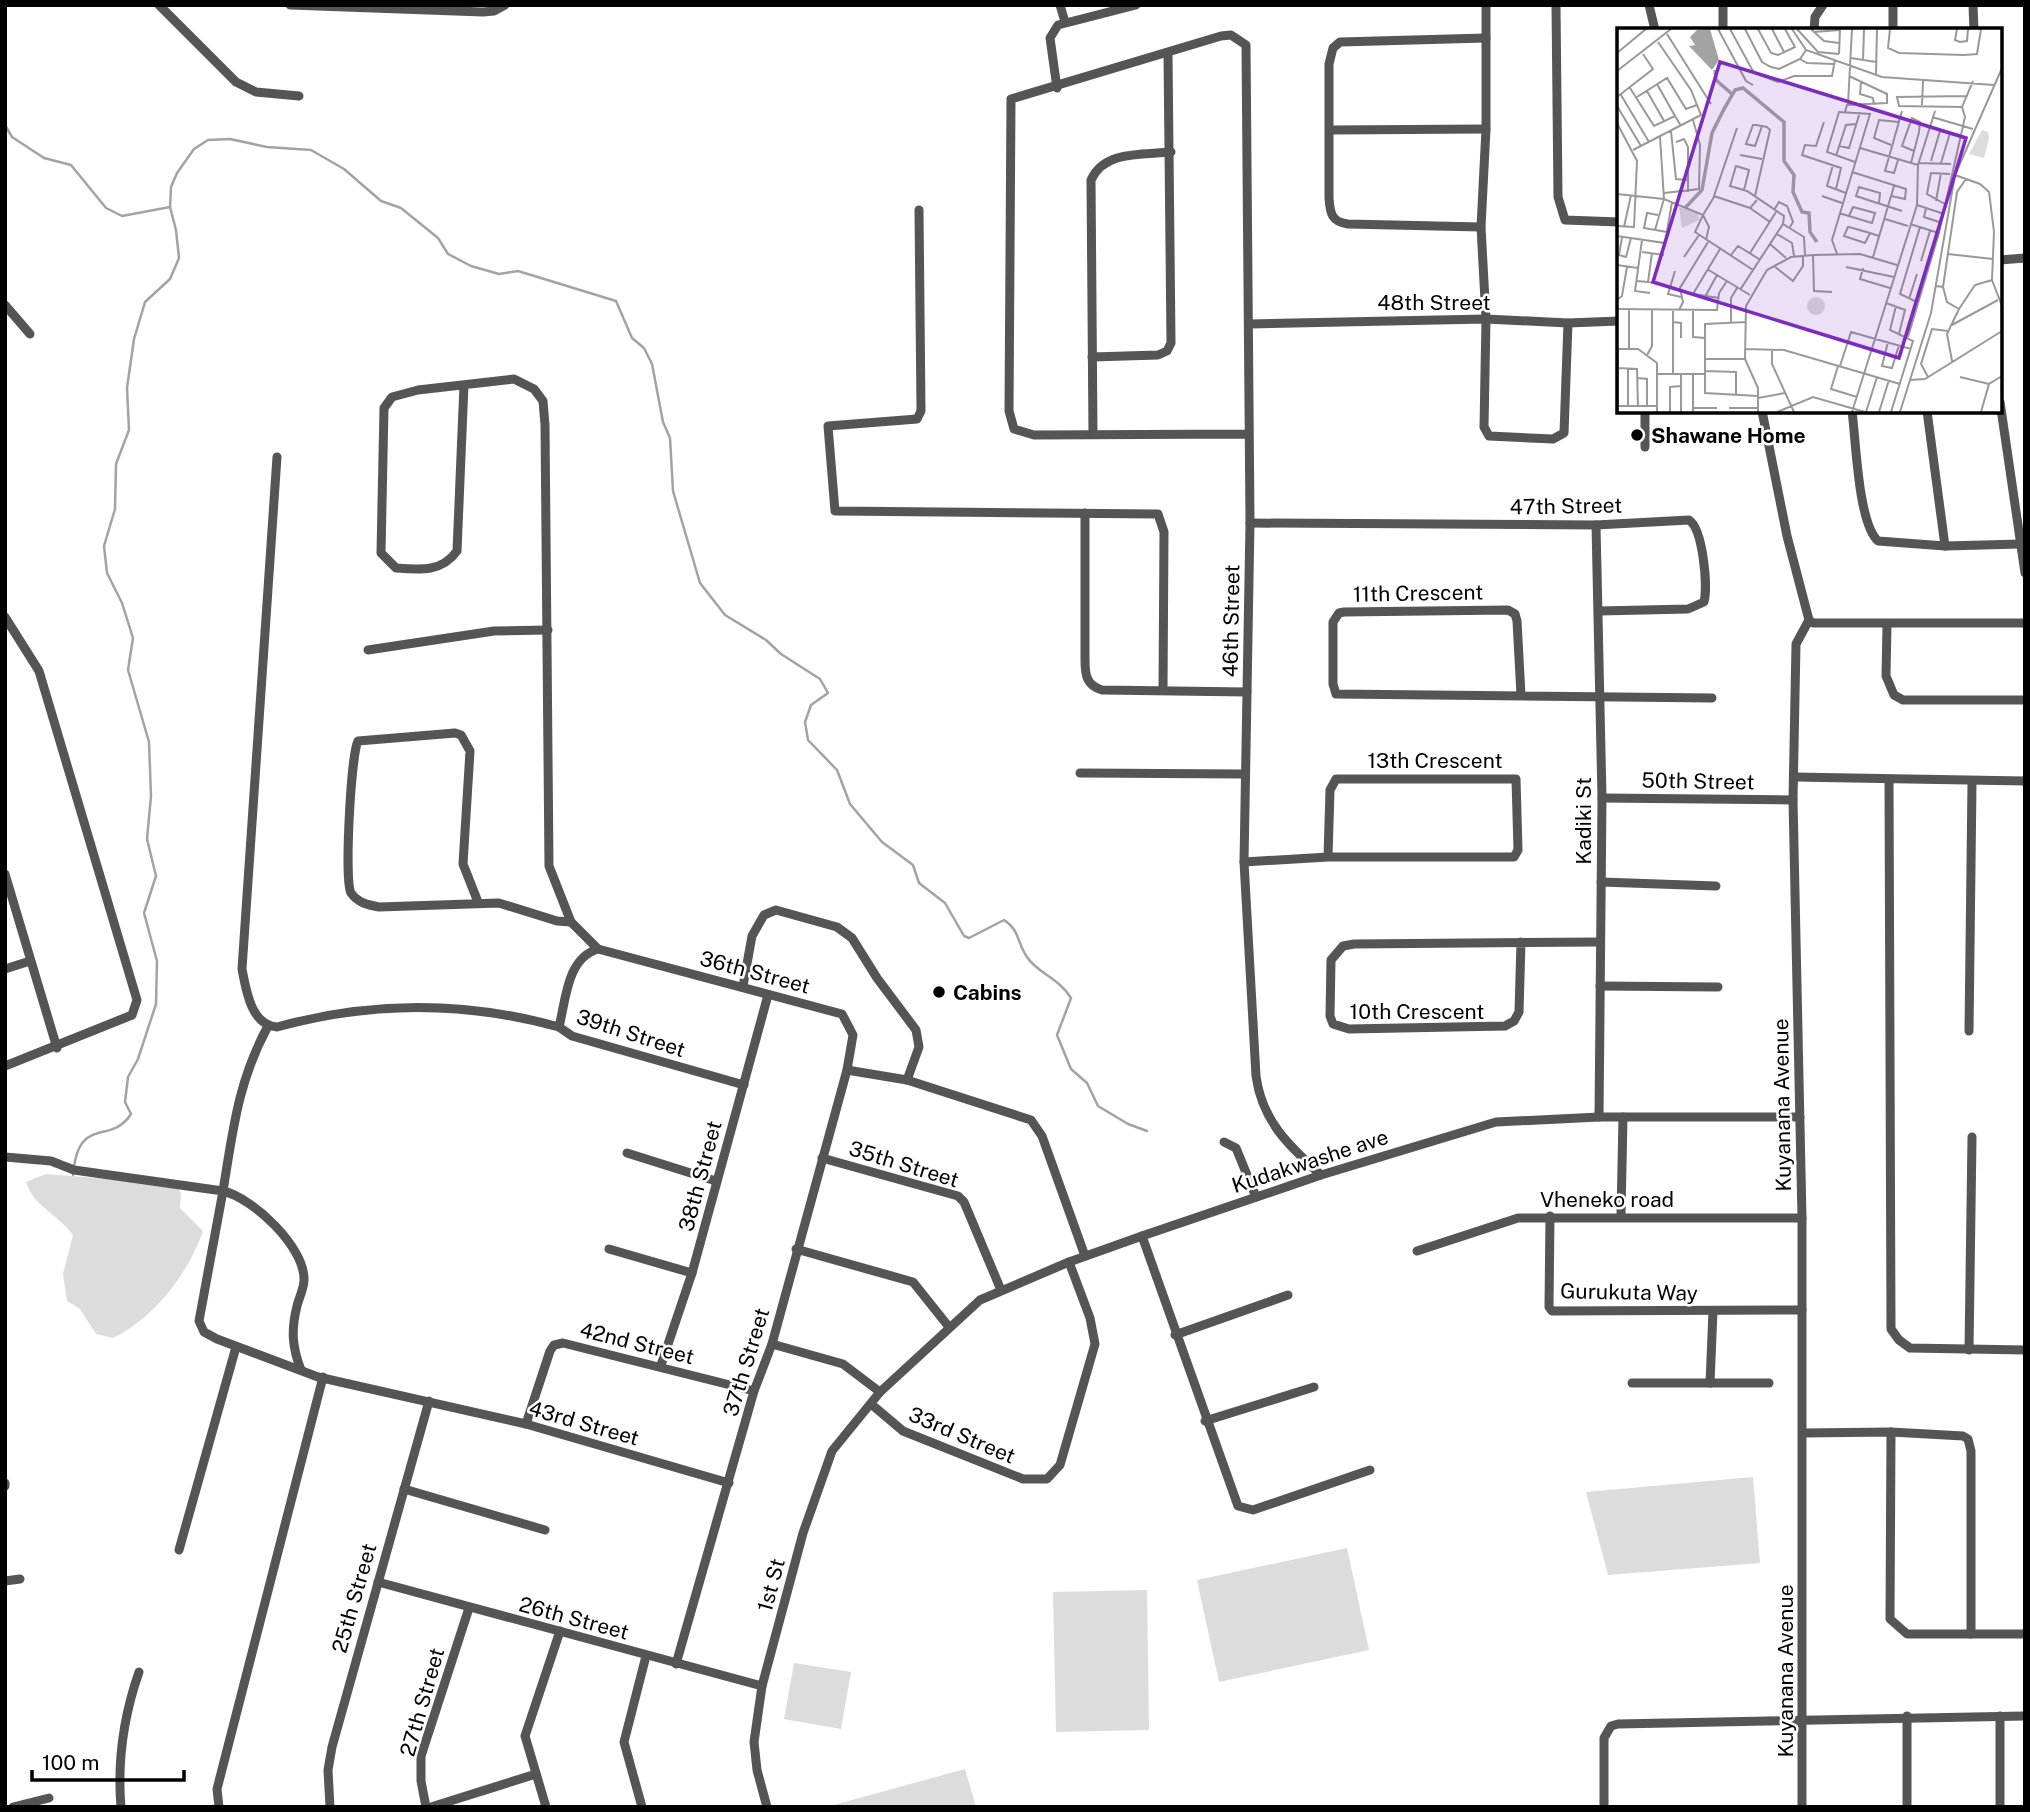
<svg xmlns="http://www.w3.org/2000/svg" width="2030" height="1812" viewBox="0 0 2030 1812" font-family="'Public Sans',sans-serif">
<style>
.green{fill:#dcdcdc}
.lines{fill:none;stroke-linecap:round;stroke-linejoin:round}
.stream{stroke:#a3a3a3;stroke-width:2.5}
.minor{stroke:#555;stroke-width:9}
.poi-dot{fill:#000;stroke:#fff;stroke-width:2.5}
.labels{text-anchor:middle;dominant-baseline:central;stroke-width:5;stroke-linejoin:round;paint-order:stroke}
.street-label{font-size:21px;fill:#000;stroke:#fff}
.poi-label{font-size:21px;font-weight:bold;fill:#000;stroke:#fff;text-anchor:start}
.inset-river{fill:none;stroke:#a3a3a3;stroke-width:3.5}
.inset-road{fill:none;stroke:#999;stroke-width:2}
.view{fill:#7b2cbf;fill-opacity:0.15;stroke:#7b2cbf;stroke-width:3.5}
.inset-edge{fill:none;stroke:#000;stroke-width:3.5}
</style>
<rect width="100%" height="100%" fill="#fff"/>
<g class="green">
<path d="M46 1174 174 1184 181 1193 180 1208 203 1231C188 1274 154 1318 113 1338L96 1334 80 1309 67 1301 63 1274 73 1235C59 1215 33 1206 26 1182Z"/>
<polygon points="1753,1477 1760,1563 1608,1575 1586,1492"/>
<polygon points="1347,1548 1369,1650 1219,1682 1197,1580"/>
<polygon points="1147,1590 1149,1730 1056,1732 1053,1592"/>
<polygon points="794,1663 851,1672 841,1729 784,1719"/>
<polygon points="965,1769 976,1807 830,1807 830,1806"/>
</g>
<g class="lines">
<g class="stream">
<polyline points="5,125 12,137 44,158 71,165 106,208 122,216 170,207"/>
<path d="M73 1175C78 1114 111 1146 131 1114L125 1102 128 1077 138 1059 156 1004 157 961 144 913 156 876 147 839 151 796 149 742 128 670 133 638 122 603 107 573 104 546 115 509 116 464 129 430 127 388 134 339 145 302 170 279 179 258 176 230 170 207 171 187 177 173 194 149 208 140 230 139 267 147 311 150 344 169 381 201 401 208 438 238 448 254 471 266 499 274 518 271 616 301 632 338 644 348 652 364 663 422 670 438 673 491 700 583 725 615 766 640 781 654 820 679 828 693 811 705 805 722 808 740 837 770 850 804 882 842 913 865 919 883 945 903 964 936 969 938 1004 920C1020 930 1017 943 1027 957 1037 973 1058 977 1071 998L1057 1035 1071 1069 1087 1083 1098 1106 1128 1124 1147 1131"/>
</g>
<g class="minor">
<polyline points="159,5 236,82 256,92 299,96"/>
<polyline points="290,5 483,12 494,11 505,5"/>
<polyline points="1060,5 1065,22"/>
<polyline points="1486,5 1486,129 1481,227 1486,319 1484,427 1489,436 1553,439 1564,433 1568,323"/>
<polyline points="1556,5 1558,197 1565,220 1619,222"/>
<polyline points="1649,5 1655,30"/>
<polyline points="1973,5 1974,30"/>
<polyline points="1723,30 1723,5"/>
<polyline points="1814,30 1815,17 1823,5"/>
<polyline points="1893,30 1893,5"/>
<polyline points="1057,88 1050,38 1058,25 1136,5"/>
<polyline points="1331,130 1486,129"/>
<polyline points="919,210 921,411 917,419 828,426 835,511 1158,514 1164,532 1163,690"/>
<path d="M1481 227 1348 224C1332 222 1330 214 1329 198V64L1333 48 1340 42 1486 38"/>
<polyline points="2000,260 2025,258"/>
<polyline points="5,305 30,334"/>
<polyline points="1250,324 1486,319 1568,323 1619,321"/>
<polyline points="1092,357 1158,355 1167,351 1171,343 1168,54"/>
<path d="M464 385 457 551C442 572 421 570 396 568L381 553 384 408 392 397 418 390 514 379 534 389 543 401 545 425 549 866 571 922 598 949 842 1014 853 1035 847 1070 772 1344 754 1391 676 1664"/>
<polyline points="2000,402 2025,573"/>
<polyline points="1762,411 1787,536 1809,620 1796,644 1793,800 1802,1218 1802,1807"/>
<path d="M1852 411C1856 440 1858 523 1878 541L1945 546 2021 544"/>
<polyline points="1927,411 1945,546"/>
<path d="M1093 434 1091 180C1104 150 1143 155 1171 152"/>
<path d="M1248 434 1034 435 1014 429 1009 411 1011 99 1221 36 1231 35 1246 45 1250 523 1244 862 1256 1076C1262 1121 1289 1146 1321 1175"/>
<polyline points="1645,447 1645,411"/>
<path d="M277 457 242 969C246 990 251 1025 277 1027 371 1001 465 1001 559 1027"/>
<path d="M1085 513V659C1085 675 1086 685 1102 690L1247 692"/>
<path d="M1250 523 1596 525 1689 520C1703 529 1708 586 1704 602L1688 609 1599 611"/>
<polyline points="1596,525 1602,798 1599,1117"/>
<polyline points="5,617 39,671 137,1000 132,1015 5,1066"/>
<polyline points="1809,620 1813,623 2025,623"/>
<polyline points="1887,624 1886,676 1894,695 1903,700 2025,700"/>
<polyline points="368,650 494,631 548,630"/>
<polyline points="1521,695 1517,621 1515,614 1508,610 1344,612 1339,613 1333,622 1333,684 1336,694 1712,698"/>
<polyline points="1080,773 1243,774"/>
<polyline points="1794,777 2025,781"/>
<polyline points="1889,780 1891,1329 1899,1340 1910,1348 2025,1350"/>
<polyline points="1602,798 1793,800"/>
<polyline points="1244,862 1328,857 1514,857 1518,850 1516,779 1336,779 1330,790 1328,857"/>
<polyline points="5,874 57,1048"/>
<polyline points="1601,882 1716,886"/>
<path d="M478 902 463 864 470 751 461 735 455 733 358 741C351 755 344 880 351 893 358 903 368 905 379 907L499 903 557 921 571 922"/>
<polyline points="1521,942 1519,1012 1514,1021 1505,1026 1349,1029 1333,1024 1330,1016 1331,960 1343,946 1354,944 1599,942"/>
<path d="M598 949C567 958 566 999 559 1027L572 1036 744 1085"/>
<polyline points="5,969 30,961"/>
<polyline points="743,986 752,936 764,915 776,910 837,927 852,938 877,978 916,1030 919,1047 907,1080"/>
<polyline points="1600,986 1718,987"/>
<path d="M268 1026C238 1081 233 1130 223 1191 253 1198 305 1247 304 1280 304 1288 299 1298 297 1306 291 1330 292 1347 301 1370"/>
<polyline points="1969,1031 1972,782"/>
<polyline points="847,1070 907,1080 1031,1120 1042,1136 1085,1256"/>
<polyline points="1224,1142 1236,1148 1256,1197"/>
<polyline points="627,1153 716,1181"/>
<polyline points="5,1157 51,1161 74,1170 223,1191 199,1321 204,1332 217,1339 318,1377 526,1424 729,1483"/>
<polyline points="822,1158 958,1196 964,1202 1001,1290"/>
<polyline points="1621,1215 1623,1117"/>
<polyline points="1550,1216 1549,1307 1552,1311 1802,1310"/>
<polyline points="1142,1236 1238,1506 1253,1510 1370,1470"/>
<polyline points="609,1249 692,1273"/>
<polyline points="796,1249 913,1282 949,1327"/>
<polyline points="1417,1251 1518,1218 1802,1218"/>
<polyline points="1175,1335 1288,1295"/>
<polyline points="772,1344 843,1364 880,1392"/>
<polyline points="1969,1350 1972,1137"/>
<polyline points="661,1365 692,1273 768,995"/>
<polyline points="1632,1383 1769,1383"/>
<polyline points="1710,1383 1713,1311"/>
<polyline points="871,1404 903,1431 1023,1479 1047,1479 1060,1465 1095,1344 1090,1318 1069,1262"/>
<polyline points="1205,1421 1314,1387"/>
<polyline points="526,1424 550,1351 554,1345 563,1343 754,1391"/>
<polyline points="1891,1432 1890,1619 1907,1634 2025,1634"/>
<polyline points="1803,1433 1891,1432 1963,1436 1968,1439 1971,1451 1971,1634"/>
<polyline points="5,1483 5,1486"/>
<polyline points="404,1489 545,1530"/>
<polyline points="179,1550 236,1347"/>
<polyline points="5,1581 20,1579"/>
<polyline points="378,1582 762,1686"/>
<polyline points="13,1807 49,1798"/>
<path d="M121 1807C117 1760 124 1715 139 1672"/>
<polyline points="219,1807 217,1789 323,1377"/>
<polyline points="330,1807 328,1770 332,1747 429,1401"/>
<polyline points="426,1807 421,1781 421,1756 469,1608"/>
<polyline points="431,1807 536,1774"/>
<polyline points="546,1807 525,1736 560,1631"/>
<polyline points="642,1807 624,1742 646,1656"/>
<polyline points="767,1807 757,1770 754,1742 762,1686 803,1533 832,1451 880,1392 980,1300 1069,1262 1142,1236 1321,1175 1496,1122 1599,1117 1800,1117"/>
<polyline points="1604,1807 1604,1738 1611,1726 1618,1724 2025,1716"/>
<polyline points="1907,1807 1907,1716"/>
<polyline points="2000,1807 2000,1716"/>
</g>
</g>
<g class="poi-dot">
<circle cx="1637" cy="435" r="7"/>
<circle cx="939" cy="992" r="7"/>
</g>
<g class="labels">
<g class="street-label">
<text x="1434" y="302">48th Street</text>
<text transform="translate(1566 506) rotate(-1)">47th Street</text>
<text transform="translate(1418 593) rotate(-1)">11th Crescent</text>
<text transform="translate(1231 621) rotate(-89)">46th Street</text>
<text x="1435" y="760">13th Crescent</text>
<text transform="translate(1698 781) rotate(1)">50th Street</text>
<text transform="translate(1583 821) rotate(-90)">Kadiki St</text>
<text transform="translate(755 972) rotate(15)">36th Street</text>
<text x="1417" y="1011">10th Crescent</text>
<text transform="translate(631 1033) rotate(18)">39th Street</text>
<text transform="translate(1782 1105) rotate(-91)">Kuyanana Avenue</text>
<text transform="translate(1310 1161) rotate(-18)">Kudakwashe ave</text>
<text transform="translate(904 1164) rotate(17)">35th Street</text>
<text transform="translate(700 1176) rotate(-75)">38th Street</text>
<text x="1607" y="1199">Vheneko road</text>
<text transform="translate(1629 1292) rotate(1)">Gurukuta Way</text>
<text transform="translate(637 1343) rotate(14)">42nd Street</text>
<text transform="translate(746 1362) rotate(-73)">37th Street</text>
<text transform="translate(584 1423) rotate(16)">43rd Street</text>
<text transform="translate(962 1435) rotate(23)">33rd Street</text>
<text transform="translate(771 1585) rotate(-75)">1st St</text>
<text transform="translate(354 1598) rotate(-74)">25th Street</text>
<text transform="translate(574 1618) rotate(15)">26th Street</text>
<text transform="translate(1785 1671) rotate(-90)">Kuyanana Avenue</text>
<text transform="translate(422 1702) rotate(-74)">27th Street</text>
</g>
<g class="poi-label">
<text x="1651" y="435">Shawane Home</text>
<text x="953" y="992">Cabins</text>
</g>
</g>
<g transform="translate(1617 28)">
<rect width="385" height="385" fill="#fff"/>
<path d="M365 102 371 104 372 110 367 130 352 126ZM62 179 81 186 82 192 65 200ZM190 278a9 9 0 1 1 18 0a9 9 0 1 1-18 0Z" fill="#dcdcdc"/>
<path d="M93 1 102 32 95 42 72 18 78 17 73 9 80 2Z" fill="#a3a3a3"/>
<path class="inset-river" d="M98 42 99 52 115 66M68 180 85 162 95 105 107 81 118 62 126 60 167 94V133L177 147 176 164 185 184 192 185 193 204 200 214"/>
<path class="inset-road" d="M101 1 129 53 136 57M113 1 137 45 161 54 177 48H215L218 32M128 1 145 34 154 39 162 41 183 31 189 22M141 1 154 25 161 27 178 19 168 1M155 1 167 24M175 1 189 22 265 49 377 57M180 1 201 24 222 26M194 1 207 13 222 15M273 1 271 20 282 25 347 27 360 26 364 1M340 1 338 12 343 14 350 13 351 1M196 4 223 2M50 6 94 76M0 25 29 1M222 26 223 1M234 30 259 34M183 31 190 35 217 36M246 33 247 1M0 43 54 1M259 46 260 1M244 54 243 66 256 70 257 77M40 56 58 88M13 60 37 98 58 88 64 98M30 63 47 93M4 67 32 114M0 69 36 41 26 26M20 69 50 50 69 81 80 77M231 76 235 1M305 77 306 53M0 78 24 118M345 79 282 78 280 69 350 68M228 84 230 77 270 75V66L232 48M315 89 356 101M207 94 199 118 188 117 185 127 224 140 219 161M0 95 20 133 17 199 0 198M120 100 97 168 133 180M54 103 59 151 71 152M59 114 67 111 71 119V164M274 117 257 110 262 92 282 94M222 118 232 120 243 84M243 120 301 137M16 122 84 87 74 62 41 14M123 127 145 131M219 128 229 97 239 96M281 132 277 145 268 143 285 83M314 133 323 103 343 107M294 135 302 104 303 94 295 90 285 118 297 123M302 135 334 136M324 135 333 105M216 137 210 158 229 165M235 144 289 161 288 171 274 168M338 147 363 156 372 164 377 204 375 252 385 278M127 162 132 142 119 138 113 158 130 163 167 188 166 196M47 165 82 161 83 117 76 92M0 166 47 171 86 187 78 204 136 242M138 168 153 102 150 99 139 97H136L129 116 138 118 145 98M205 168 225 175M140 172 133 180 153 194M319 173 324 145M262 175 263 165 242 159 239 168 285 183M328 176 310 166 314 145 333 146M300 177 327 186M309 180 307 189 325 195M157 182 162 174 170 178 176 194 173 199M222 185 255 195 258 185 236 179 232 188M41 187 30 185 27 200 50 204M268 191 291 198M166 196 187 209 188 227M293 196 322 205M7 199 14 167M38 202 47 171 43 109M253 205 248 215 227 208 231 199H232L253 205 262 208M160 206 175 215 177 228M0 208 48 215 55 174M5 209 2 227 9 229 14 210M25 212 18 263 33 265M89 212 92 199 86 187 97 169M153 216 169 230M25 224 47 227M133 225 159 184M220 226 215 212 253 86 222 84 210 124 238 134M331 226 376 231M114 227 121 218 142 231M196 227 197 263 215 264M67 229 82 207M256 229 277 158M304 233 313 203M0 237 21 240M157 238 176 253 186 238V227M229 239 277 249M246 240 243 251 273 260M90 241 133 267M58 243 51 266 64 269M20 253 42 255M31 254 35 225M319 258 326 259 330 274 342 281 358 257 375 252M326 259 340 164 349 151M123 262 166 196M88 269 100 247M102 270 76 266 103 221M292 271 300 246M0 272 5 268 10 239M269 275 288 282 282 306M302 275 283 266 303 199M0 281 100 282 102 265 110 253M56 282V346M62 282 66 274 63 260 91 214M76 282V309L88 310M56 294 64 295V310M114 294V270L120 260M129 294 88 296V365L141 368M333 298 381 272M291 309 322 205 348 89 345 79 356 53M271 314 265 338 275 340 282 317M0 321H21L40 335V384M12 321V281M129 321 167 322 283 356M155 321V336L177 384M30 327 35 318V282M88 331H128M335 333 330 306 342 281M221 338 214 361 240 369M223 338 234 304 294 321M1 340 20 341 21 378M88 343 119 344V367M41 346H76M64 346V384M311 349 304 336 315 301 331 303M343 349 372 356M21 350 30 351V378M293 352 308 351 385 303M141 370 168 365M1 378H41M11 378V340M76 380H100M112 380H141M1 384V321M53 384V359L64 358M76 384V346H88M141 384V360L128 331 129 278 150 242 174 229 196 227 243 226 280 237M160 384 196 369 248 384M235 384 300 177 301 137 318 83M249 384 260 349M262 384 272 352M274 384 296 313 273 302 279 278M283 384 314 285 338 147 385 40M364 384 372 356 385 348"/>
<path class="view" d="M103 34 349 110 282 330 36 254Z"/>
<rect width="385" height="385" class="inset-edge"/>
</g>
<rect width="2030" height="1812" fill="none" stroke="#000000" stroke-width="14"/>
<path d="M32 1770v10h152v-10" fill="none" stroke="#000000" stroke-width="3.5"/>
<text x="42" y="1770" font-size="21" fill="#000000" stroke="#ffffff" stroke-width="5" paint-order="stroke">100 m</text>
</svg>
